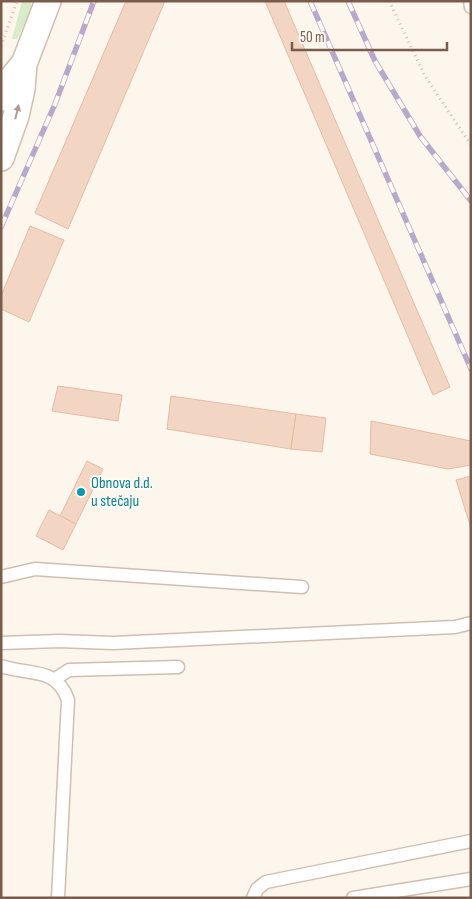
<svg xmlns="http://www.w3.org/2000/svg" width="472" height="899" viewBox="0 0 472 899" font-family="'Sofia Sans Condensed',sans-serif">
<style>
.green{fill:#d8ecc9}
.building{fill:#f3d5c3;stroke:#e6bba3}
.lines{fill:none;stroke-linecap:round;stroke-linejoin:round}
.lane-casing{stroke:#d1beb0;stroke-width:15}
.street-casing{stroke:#d1beb0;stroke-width:28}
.path{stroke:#d9b8a5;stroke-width:3;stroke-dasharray:1 4;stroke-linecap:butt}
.lane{stroke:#fff;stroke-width:12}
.street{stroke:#fff;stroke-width:25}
.rail-casing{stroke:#b9a8c9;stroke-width:5.5}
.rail{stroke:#fffaf3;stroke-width:4;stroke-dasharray:11;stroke-linecap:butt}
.oneway{fill:#af9d94}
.culture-dot{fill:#0f9aa8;stroke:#fffaf3;stroke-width:2}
.labels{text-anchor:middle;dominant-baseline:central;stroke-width:4;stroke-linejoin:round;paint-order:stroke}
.culture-label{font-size:16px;fill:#0d838f;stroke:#fffaf3;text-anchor:start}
</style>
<rect width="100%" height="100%" fill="#fdf6ec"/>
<polygon class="green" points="22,1 31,1 31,11 17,39 12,39"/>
<g class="building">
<polygon points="126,1 165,1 68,229 35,213"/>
<polygon points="265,1 284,1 450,387 433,395"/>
<polygon points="30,226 64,240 29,322 1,309 1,296"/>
<polygon points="58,386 122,395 118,421 52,411"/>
<polygon points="171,396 296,414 291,449 167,429"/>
<polygon points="296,414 326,418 322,452 291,449"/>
<polygon points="371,421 471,441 471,465 448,469 370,454"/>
<polygon points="87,461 103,469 76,524 60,516"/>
<polygon points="471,476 471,528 456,480"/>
<polygon points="49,510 76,524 63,550 36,536"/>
</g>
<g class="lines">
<g class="lane-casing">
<g id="lane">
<polyline points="470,1 471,7"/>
<polyline points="1,577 35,569 302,587"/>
<polyline points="1,643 59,641 113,643 455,627 471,623"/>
<path d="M1 666C30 676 56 666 68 700L58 898"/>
<polyline points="55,679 69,670 178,667"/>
<polyline points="253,898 257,889 266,882 471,841"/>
<polyline points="353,898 471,879"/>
</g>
</g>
<g class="street-casing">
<g id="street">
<polyline points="1,98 12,78 22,66"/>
<polyline points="1,158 16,116 22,89 24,64 48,1"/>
</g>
</g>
<g class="path">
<polyline points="389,1 425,76 471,145"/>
<polyline points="1,46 17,1"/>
</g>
<use href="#lane" class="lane"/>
<use href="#street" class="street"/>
<g class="rail-casing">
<g id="rail">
<polyline points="310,1 471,369"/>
<polyline points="348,1 375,61 420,136 471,201"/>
<polyline points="1,227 55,104 94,1"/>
</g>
</g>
<use href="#rail" class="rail"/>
</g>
<defs><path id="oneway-solid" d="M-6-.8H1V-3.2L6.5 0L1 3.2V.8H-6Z" transform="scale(1.25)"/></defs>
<use class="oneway" href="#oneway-solid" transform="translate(17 112) rotate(-76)"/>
<circle class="culture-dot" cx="81" cy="492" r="5"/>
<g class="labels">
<g class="culture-label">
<text x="91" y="483">Obnova d.d.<tspan x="91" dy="18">u stečaju</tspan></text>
</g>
</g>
<rect width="472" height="899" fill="none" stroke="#7a5c4d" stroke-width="5"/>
<path d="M292 42v8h155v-8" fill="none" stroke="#7a5c4d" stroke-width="2.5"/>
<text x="300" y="42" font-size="15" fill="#7a5c4d" stroke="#fffaf3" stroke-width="4" paint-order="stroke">50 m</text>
</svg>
